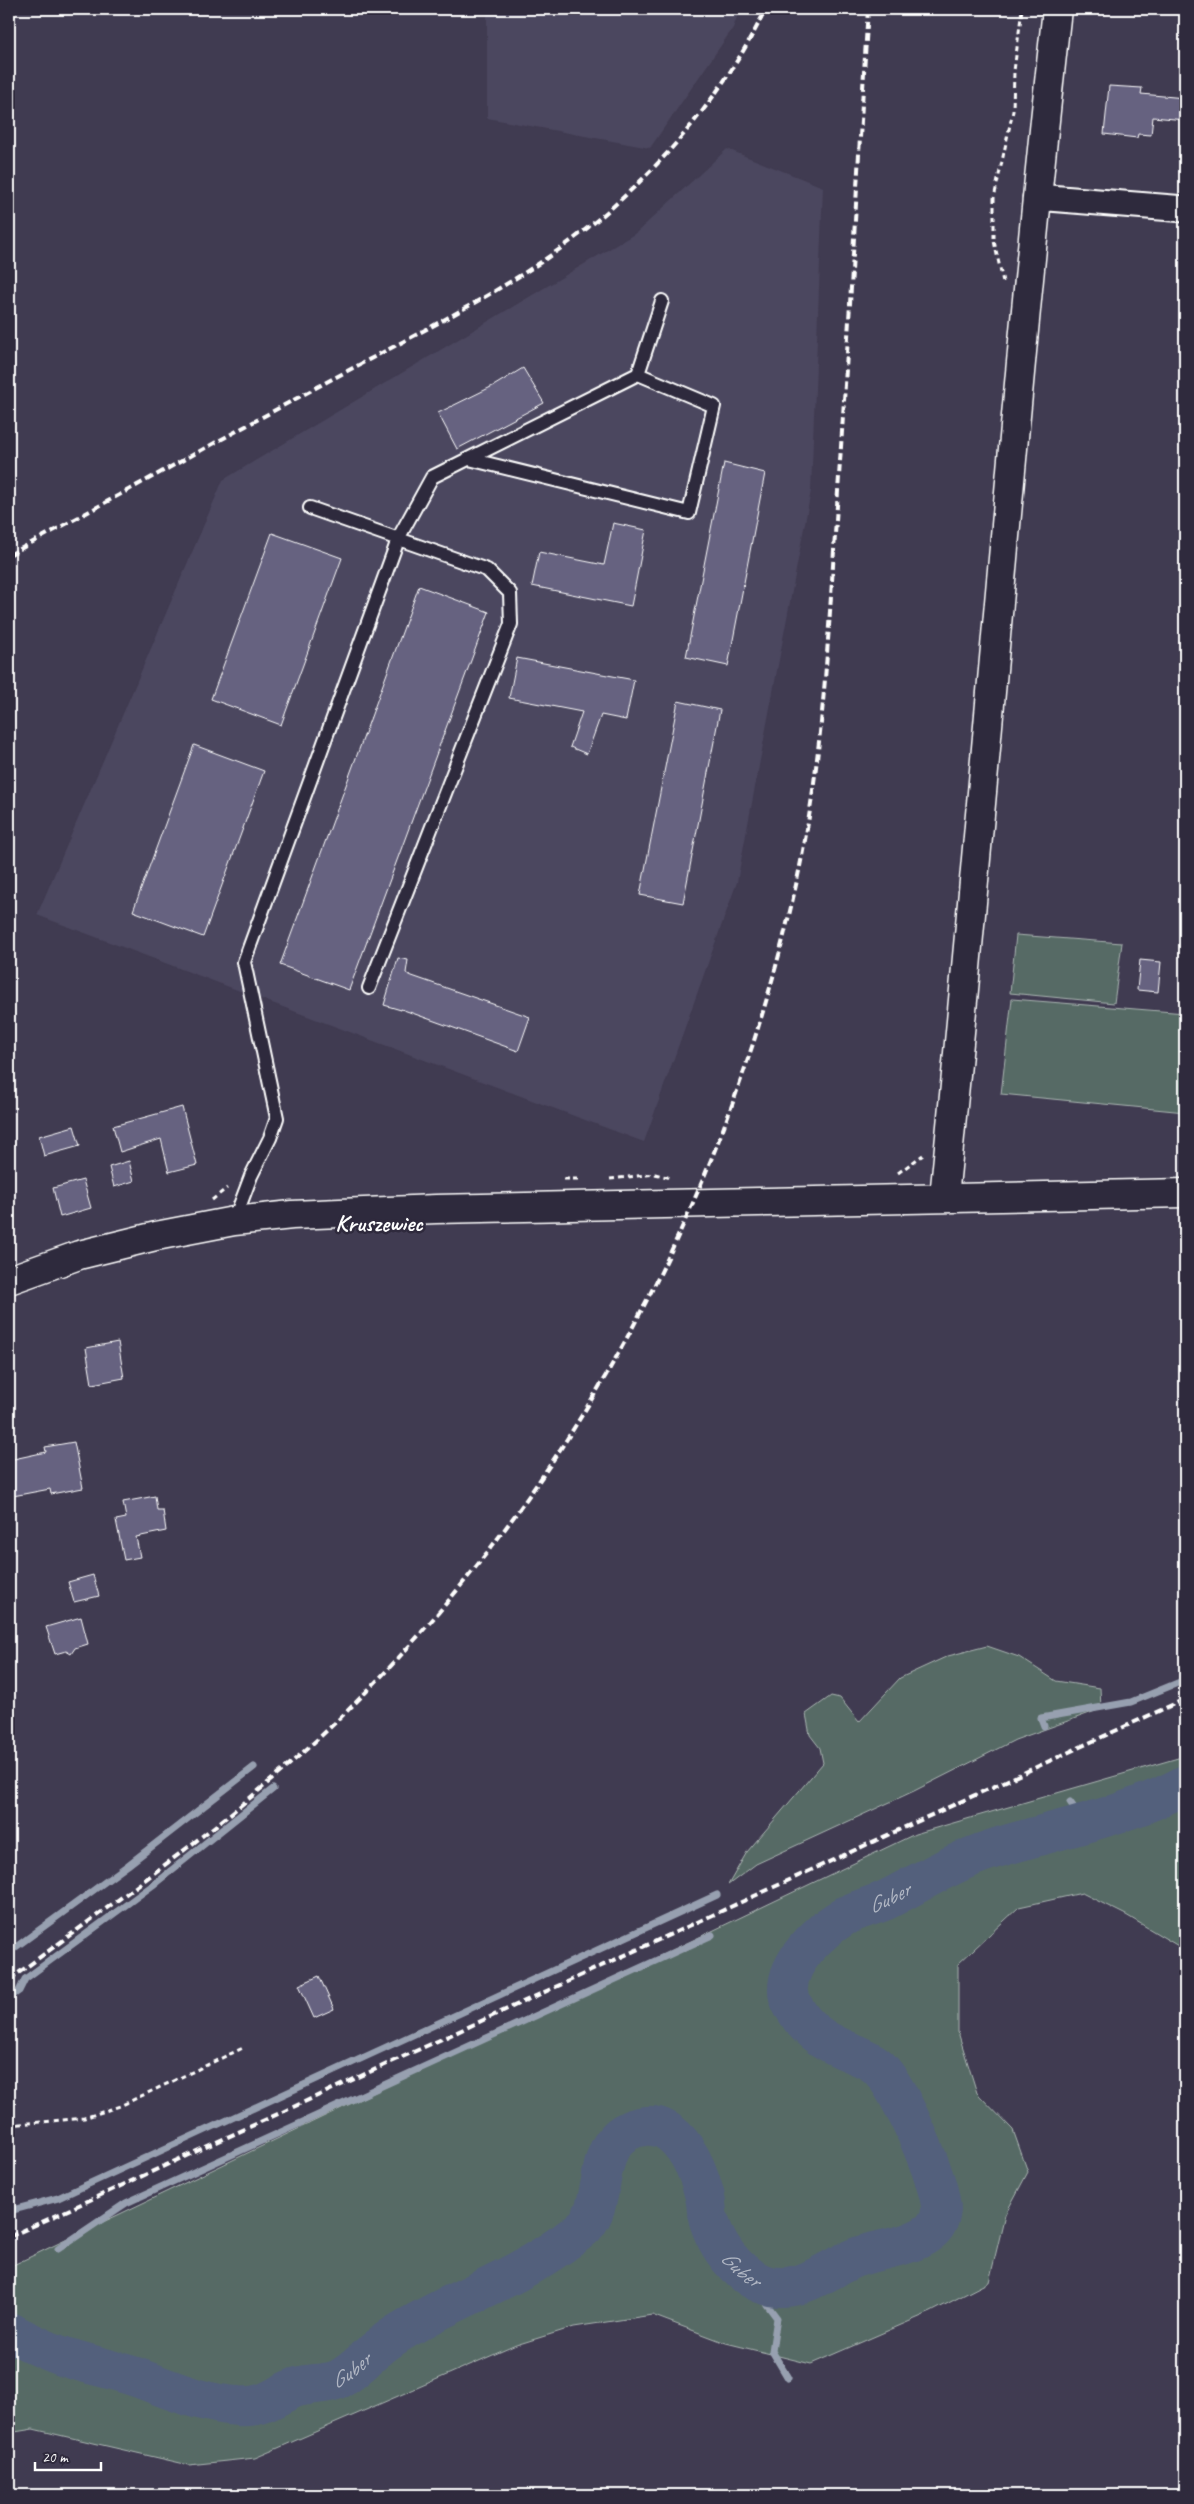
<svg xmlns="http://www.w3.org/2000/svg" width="1194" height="2504" viewBox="0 0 1194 2504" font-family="Caveat,sans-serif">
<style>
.built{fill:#4b475f}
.green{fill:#566b65;stroke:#aab5b2}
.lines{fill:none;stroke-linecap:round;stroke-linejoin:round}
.stream{stroke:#97a0b0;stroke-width:7}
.river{stroke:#52607b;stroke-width:40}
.building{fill:#666280;stroke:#fff}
.service-casing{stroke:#fff;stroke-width:16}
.minor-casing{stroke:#fff;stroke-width:29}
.tertiary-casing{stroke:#fff;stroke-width:31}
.secondary-casing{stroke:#fff;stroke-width:31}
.path{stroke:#fff;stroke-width:3;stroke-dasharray:5 4;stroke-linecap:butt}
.service{stroke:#2f2a3d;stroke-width:12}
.minor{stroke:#2f2a3d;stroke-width:25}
.tertiary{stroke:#2f2a3d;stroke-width:28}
.secondary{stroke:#2f2a3d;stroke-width:28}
.rail{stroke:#fff;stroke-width:4;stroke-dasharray:8 4;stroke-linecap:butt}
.labels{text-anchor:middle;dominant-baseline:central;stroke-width:5;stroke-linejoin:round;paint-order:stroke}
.water-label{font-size:22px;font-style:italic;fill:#b1b7c4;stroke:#2f2a3d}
.quarter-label{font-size:24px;font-weight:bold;fill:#fff;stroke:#2f2a3d}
</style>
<rect width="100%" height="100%" fill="#403b51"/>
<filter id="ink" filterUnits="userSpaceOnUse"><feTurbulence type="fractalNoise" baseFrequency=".02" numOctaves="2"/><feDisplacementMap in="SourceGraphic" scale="10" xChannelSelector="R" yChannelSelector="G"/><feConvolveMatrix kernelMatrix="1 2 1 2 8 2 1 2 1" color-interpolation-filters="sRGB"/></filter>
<g filter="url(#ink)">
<g class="built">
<polygon points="487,9 740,9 733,28 650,148 487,118"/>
<polygon points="727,149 823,187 811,491 737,882 644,1142 37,915 223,480 636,233"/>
</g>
<g class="green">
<polygon points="1016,935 1122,943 1114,1003 1010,993"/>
<polygon points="1012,999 1185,1013 1185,1112 1001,1094"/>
<polygon points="987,1646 1019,1657 1056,1681 1100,1688 1101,1709 1015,1740 914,1791 756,1864 728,1885 747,1852 823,1763 820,1748 810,1735 806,1714 831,1696 840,1698 859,1722 900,1678 948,1656"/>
<polygon points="1185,1756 1185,1950 1126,1915 1082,1893 1019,1907 958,1964 958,2032 977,2093 1013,2130 1028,2172 1005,2215 989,2282 931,2312 811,2364 726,2343 652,2315 574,2327 516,2345 255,2458 189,2465 33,2429 9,2433 9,2267 915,1834"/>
</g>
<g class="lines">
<g class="stream">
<polyline points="1044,1726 1041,1718 1131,1702 1185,1680"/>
<polyline points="1070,1802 1084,1822"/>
<polyline points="9,1952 128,1865 254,1767"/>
<polyline points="9,1998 19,1991 25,1979 153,1885 273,1789"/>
<polyline points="9,2211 58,2198 717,1895"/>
<polyline points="58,2249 126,2203 712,1935"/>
<polyline points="745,2275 777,2318 772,2351 788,2378"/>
<polyline points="18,2337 22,2328"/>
</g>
<path class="river" id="s1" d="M9 2332C26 2340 44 2350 62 2356 86 2364 112 2369 136 2377 169 2389 203 2404 238 2406 264 2408 271 2398 292 2389 307 2382 324 2386 339 2379 354 2372 364 2359 377 2349 394 2334 414 2324 434 2313 477 2291 522 2273 562 2244 569 2239 578 2233 585 2226 611 2197 588 2133 645 2126 678 2122 697 2166 704 2193 707 2202 706 2212 709 2221 719 2252 748 2289 783 2287 809 2286 831 2268 854 2258 877 2249 907 2248 927 2234 936 2228 940 2220 941 2210 942 2184 899 2087 880 2069 874 2062 864 2058 855 2054 830 2044 809 2034 795 2009 792 2005 788 1997 788 1992 786 1962 820 1931 843 1917 857 1909 874 1906 888 1899 923 1881 955 1861 993 1849 1056 1829 1127 1817 1185 1785"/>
</g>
<g class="building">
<polygon points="1109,86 1142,88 1141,94 1185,98 1185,120 1153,117 1151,135 1138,134 1137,138 1104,134"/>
<polygon points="523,368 544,403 457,449 438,413 495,385"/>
<polygon points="724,463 765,473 728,666 686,657"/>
<polygon points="613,523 646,530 631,606 532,586 539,552 604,565"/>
<polygon points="272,533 342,558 281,725 211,699"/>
<polygon points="419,586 489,612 349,990 280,965"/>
<polygon points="517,658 634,680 626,720 601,715 587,754 570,747 582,712 509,698"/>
<polygon points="678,701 720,710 683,903 640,895"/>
<polygon points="194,745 264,771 203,937 133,911"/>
<polygon points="398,958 408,960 406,973 412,976 530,1017 518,1051 401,1009 401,1010 384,1005"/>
<polygon points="1140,960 1161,962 1158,992 1137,990"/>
<polygon points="182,1107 197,1165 169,1172 161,1139 120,1152 113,1126"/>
<polygon points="74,1126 80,1146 44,1156 39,1136"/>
<polygon points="129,1161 134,1181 114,1187 109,1167"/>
<polygon points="83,1180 91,1208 60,1217 53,1188"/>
<polygon points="118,1342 124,1378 92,1384 86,1348"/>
<polygon points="74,1442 83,1488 51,1494 50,1489 13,1496 9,1460 46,1452 45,1447"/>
<polygon points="155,1496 157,1510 163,1510 166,1531 136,1537 140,1557 124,1560 116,1520 126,1518 123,1502"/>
<polygon points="93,1575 99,1596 74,1602 68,1582"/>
<polygon points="81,1617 88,1644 75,1648 71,1654 66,1651 55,1654 46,1627"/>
<polygon points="319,1976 334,2009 314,2018 299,1985"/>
</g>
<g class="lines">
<g class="service-casing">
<g id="service">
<polyline points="469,459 689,513 714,406 638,374"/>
<polyline points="310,508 487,570 510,593 511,624 369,988"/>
<polyline points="234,1221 251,1176 270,1138 277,1118 244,962 399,537 432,477 638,374 662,301"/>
</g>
</g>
<g class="minor-casing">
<polyline id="minor" points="1036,197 1185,209"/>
</g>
<g class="tertiary-casing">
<path id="tertiary" d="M944 1197C984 801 1013 404 1057 9"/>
</g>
<g class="secondary-casing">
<polyline id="secondary" points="9,1280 79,1255 156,1236 234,1221 292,1215 436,1209 1185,1193"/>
</g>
<g class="path">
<polyline points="1003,282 994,241 994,198 1013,111 1014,71 1022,9"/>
<polyline points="898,1173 923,1155"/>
<polyline points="564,1179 579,1179"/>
<polyline points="610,1179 655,1174 671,1178"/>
<polyline points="212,1200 227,1188"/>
<polyline points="9,2125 84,2118 120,2106 245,2047"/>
</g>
<use href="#service" class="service"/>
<use href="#minor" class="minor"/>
<use href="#tertiary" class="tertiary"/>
<use href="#secondary" class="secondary"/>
<g class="rail">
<path d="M9 555C114 498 218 441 323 384 397 344 474 307 544 260 637 197 716 110 766 9"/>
<path d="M9 1980C121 1897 238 1816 339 1719 574 1490 731 1191 799 871 823 756 828 637 836 520 848 350 857 179 868 9"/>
<polyline points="9,2237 1185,1699"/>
</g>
</g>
</g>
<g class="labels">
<g class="water-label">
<text stroke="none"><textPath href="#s1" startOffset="1605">Guber</textPath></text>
<text stroke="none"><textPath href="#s1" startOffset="948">Guber</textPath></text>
<text stroke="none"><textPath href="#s1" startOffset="362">Guber</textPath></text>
</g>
<g class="quarter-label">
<text x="379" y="1223">Kruszewiec</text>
</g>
</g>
<rect width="1194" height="2504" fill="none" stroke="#2f2a3d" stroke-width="30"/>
<rect x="15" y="15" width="1164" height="2474" fill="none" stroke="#fff" stroke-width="2" filter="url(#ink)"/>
<path d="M35 2462v8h66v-8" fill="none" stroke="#ffffff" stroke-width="2.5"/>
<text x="42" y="2462" font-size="15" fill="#ffffff" stroke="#2f2a3d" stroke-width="4" paint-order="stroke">20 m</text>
</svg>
